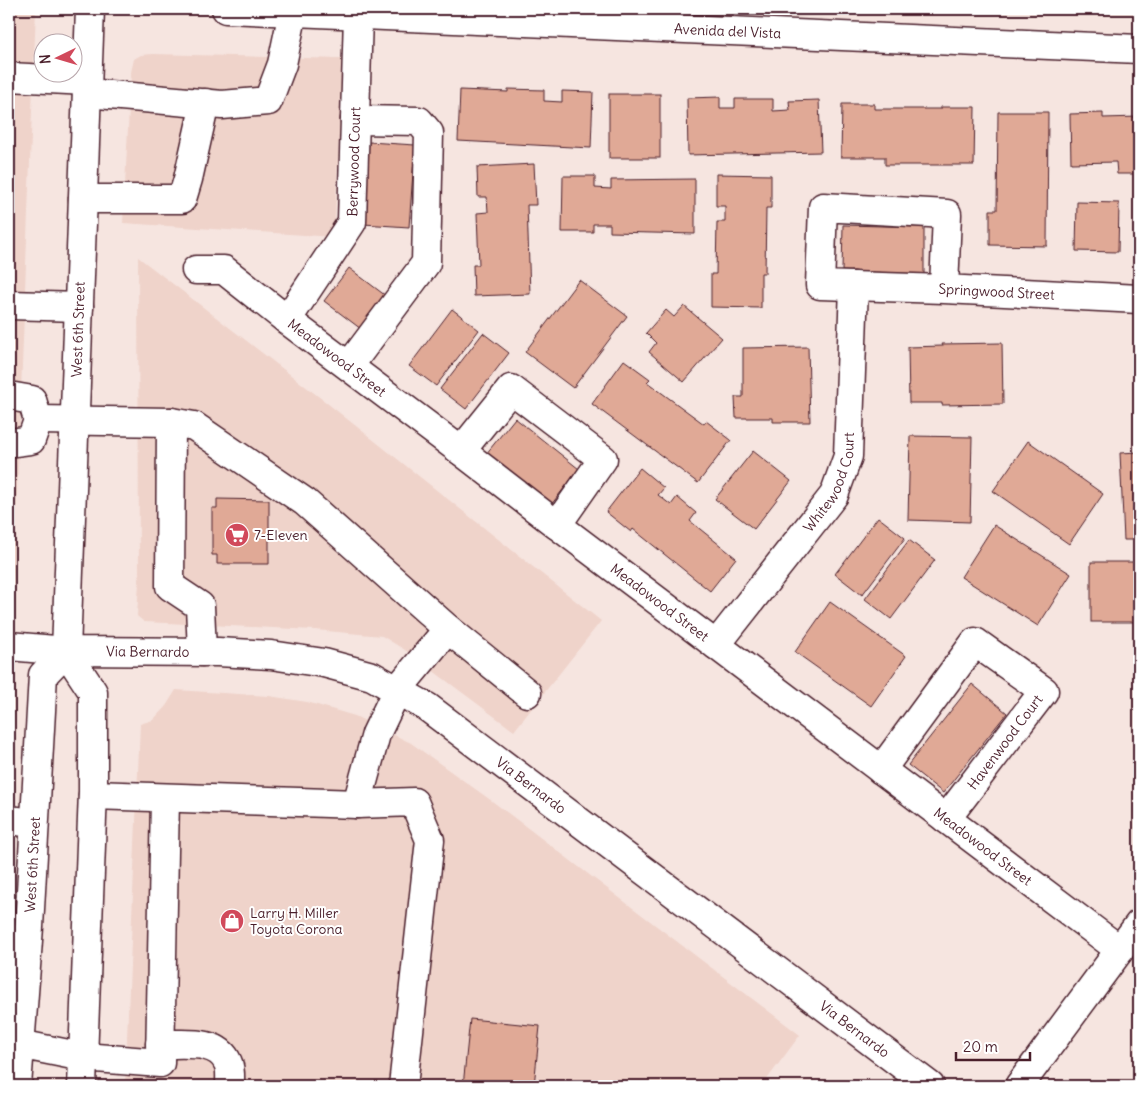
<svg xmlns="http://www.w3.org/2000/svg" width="1148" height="1095" viewBox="0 0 1148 1095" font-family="Delius,sans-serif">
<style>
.built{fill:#efd3ca}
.building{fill:#e0a996;stroke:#4a1f2b}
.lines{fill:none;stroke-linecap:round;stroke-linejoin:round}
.minor-casing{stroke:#4a1f2b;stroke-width:31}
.major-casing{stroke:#4a1f2b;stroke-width:31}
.minor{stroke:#fff;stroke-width:28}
.major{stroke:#fff;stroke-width:28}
.labels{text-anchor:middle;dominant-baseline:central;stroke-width:4;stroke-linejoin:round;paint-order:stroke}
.street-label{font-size:14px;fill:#4a1f2b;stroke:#fff}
.poi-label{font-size:14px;fill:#4a1f2b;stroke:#fff;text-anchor:start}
</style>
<rect width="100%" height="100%" fill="#f6e5e0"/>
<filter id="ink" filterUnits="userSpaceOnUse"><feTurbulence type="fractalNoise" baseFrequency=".02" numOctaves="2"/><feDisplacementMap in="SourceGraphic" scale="10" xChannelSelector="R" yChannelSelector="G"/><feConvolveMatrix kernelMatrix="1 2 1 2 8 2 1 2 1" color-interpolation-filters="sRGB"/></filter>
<g filter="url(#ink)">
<g class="built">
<polygon points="9,9 36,9 9,697"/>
<polygon points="153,54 343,59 334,237 123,223 131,72 134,59 141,55"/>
<polygon points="138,257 327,403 601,621 514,731 405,650 382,636 315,630 144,622 137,616 139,582"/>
<polygon points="176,690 269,696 307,702 355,716 411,743 492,801 800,1035 762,1086 125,1086 140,724 153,720 166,706"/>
</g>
<g class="building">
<polygon points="508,89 544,90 544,101 562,102 562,91 593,92 591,148 458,141 460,90 508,92"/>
<rect x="609" y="94" width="51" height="64"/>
<polygon points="720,97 720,108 735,108 735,99 773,99 773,111 790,110 789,101 819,100 821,152 688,155 687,98"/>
<polygon points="842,104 874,104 874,109 941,109 941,107 975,107 974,165 885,165 885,157 841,157"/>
<polygon points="998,112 1048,112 1047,246 990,245 990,210 997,210"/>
<polygon points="1103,113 1103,118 1139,117 1139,174 1117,174 1116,162 1071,163 1070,114"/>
<polygon points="369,142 415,145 409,227 363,224"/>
<polygon points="534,164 536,205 527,205 530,294 474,296 473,265 479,265 477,213 488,212 487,197 478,197 477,167"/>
<polygon points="716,174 771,175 771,208 766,208 765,273 761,273 761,308 711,307 711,274 716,274 717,222 725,222 725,206 716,206"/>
<polygon points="563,176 595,176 595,188 611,189 611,180 695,179 695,234 610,232 610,224 593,224 593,232 562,232"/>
<polygon points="1077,202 1119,203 1118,252 1076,251"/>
<polygon points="843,225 924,227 924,274 842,271"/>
<polygon points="349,268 386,296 361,329 324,301"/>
<polygon points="579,280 627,316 573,388 525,352"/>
<polygon points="684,306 722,338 684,382 649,352 656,343 646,333 666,310 674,317"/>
<polygon points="452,309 479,330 436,386 409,366"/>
<polygon points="483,333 509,353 466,409 440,389"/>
<polygon points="1002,343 1003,404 942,405 942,403 909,403 908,347 943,346 942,344"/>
<polygon points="808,347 810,422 773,422 773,418 736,418 735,397 743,397 743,348"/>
<polygon points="624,360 650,379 647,382 704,424 706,421 731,440 698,483 592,404"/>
<polygon points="515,418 579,469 551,505 486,454"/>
<polygon points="910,436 972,437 970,522 908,520"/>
<polygon points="1028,441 1103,494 1069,544 993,491"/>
<polygon points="753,451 791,481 754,529 715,499"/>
<polygon points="1139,452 1139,540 1124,540 1120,453"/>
<polygon points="640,468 664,488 658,495 671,505 677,497 696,513 690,521 736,558 710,591 633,529 631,532 606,512"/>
<polygon points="217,499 269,500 269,564 217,564 217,555 212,555 212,508 217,508"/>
<polygon points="878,517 905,538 862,595 835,574"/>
<polygon points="994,525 1071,574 1038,626 961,577"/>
<polygon points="909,540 935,560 891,619 865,599"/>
<rect x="1091" y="562" width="48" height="60"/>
<polygon points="830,602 906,656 871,706 795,652"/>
<polygon points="972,684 1007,713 943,793 908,765"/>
<polygon points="470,1019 540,1026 534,1086 463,1086"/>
</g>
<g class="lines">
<g class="minor-casing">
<g id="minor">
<path id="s1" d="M226 9 1139 49"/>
<polyline points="9,77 87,81"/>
<polyline points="87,93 222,105 268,101 282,64 293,12"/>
<polyline points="83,199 182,199 188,179 205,103"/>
<path id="s2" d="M196 270H224L287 320 461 451 557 525 1120 950"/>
<path id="s3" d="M944 289 947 214 823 207 820 285 944 289 1139 299"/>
<polyline points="9,305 79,307"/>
<path id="s4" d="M287 320 352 222 358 15"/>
<polyline points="349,366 426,263 429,133 419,121 355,120"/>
<polyline points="9,396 32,400 38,420 31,440 9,443"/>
<polyline points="38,420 171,422"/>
<polyline points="461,451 511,389 603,459 557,525"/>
<path id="s5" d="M716 645 834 495 848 456 854 286"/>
<path id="s6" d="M9 646 66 651 218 652 271 655 324 663 372 676 427 707 930 1086"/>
<polyline points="202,652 200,606 170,586 171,422 194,426 305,502 448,629 527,693"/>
<polyline points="881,770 975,642 1044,691 946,819"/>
<polyline points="93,795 357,804 414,802 430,840 403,1086"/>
<polyline points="357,804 376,734 397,690 448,629"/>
<polyline points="9,820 34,823"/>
<polyline points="9,1042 83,1057 160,1063 165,798"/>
<path d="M160 1044C182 1045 218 1038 228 1063 231 1069 230 1079 230 1086"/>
<polyline points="1019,1086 1139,924"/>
</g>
</g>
<g class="major-casing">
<g id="major">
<path id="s7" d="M17 1086 29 927 43 675 66 651"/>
<path id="s8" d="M82 1086 93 791V692L66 651 90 9"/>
</g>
</g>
<use href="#minor" class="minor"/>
<use href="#major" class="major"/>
</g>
</g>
<defs>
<g id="supermarket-disc" transform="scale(1.25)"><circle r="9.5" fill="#d1495b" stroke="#fff"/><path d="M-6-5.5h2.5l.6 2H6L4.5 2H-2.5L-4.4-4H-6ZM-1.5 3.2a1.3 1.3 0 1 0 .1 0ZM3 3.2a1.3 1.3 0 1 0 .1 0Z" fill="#fff"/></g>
<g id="shop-disc" transform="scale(1.25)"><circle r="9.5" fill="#d1495b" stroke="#fff"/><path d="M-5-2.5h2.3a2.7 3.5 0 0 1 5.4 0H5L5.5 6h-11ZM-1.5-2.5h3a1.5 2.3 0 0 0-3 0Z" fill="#fff"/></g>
</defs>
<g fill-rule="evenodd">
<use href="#supermarket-disc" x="237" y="535"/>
<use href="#shop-disc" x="232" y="921"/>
</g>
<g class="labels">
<g class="street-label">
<text stroke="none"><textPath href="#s1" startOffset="502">Avenida del Vista</textPath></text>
<text stroke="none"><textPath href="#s4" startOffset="178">Berrywood Court</textPath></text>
<text stroke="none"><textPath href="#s3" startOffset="454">Springwood Street</textPath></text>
<text stroke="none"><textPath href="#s8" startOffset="765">West 6th Street</textPath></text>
<text stroke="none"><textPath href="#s2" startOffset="171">Meadowood Street</textPath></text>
<text stroke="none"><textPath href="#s5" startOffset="201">Whitewood Court</textPath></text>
<text stroke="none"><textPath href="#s2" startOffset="576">Meadowood Street</textPath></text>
<text stroke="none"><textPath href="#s6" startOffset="139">Via Bernardo</textPath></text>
<text transform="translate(1005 742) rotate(-53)">Havenwood Court</text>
<text stroke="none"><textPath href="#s6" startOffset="559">Via Bernardo</textPath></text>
<text stroke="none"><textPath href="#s2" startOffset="981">Meadowood Street</textPath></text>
<text stroke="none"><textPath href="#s7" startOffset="222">West 6th Street</textPath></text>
<text stroke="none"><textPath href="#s6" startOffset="964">Via Bernardo</textPath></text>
</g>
<g class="poi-label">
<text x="254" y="535">7-Eleven</text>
<text x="250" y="913">Larry H. Miller<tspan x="250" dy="16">Toyota Corona</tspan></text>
</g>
</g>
<rect width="1148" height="1095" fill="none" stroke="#fff" stroke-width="30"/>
<rect x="15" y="15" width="1118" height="1065" fill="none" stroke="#4a1f2b" stroke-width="2" filter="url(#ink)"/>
<g transform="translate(58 58) rotate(265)"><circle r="24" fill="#ffffff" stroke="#b7a5aa"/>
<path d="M0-4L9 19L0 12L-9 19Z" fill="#d1495b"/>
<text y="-8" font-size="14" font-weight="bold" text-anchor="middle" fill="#4a1f2b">N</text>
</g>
<path d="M956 1052v8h74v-8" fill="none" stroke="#4a1f2b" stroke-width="2.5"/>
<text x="963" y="1052" font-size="15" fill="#4a1f2b" stroke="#ffffff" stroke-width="4" paint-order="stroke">20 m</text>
</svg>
